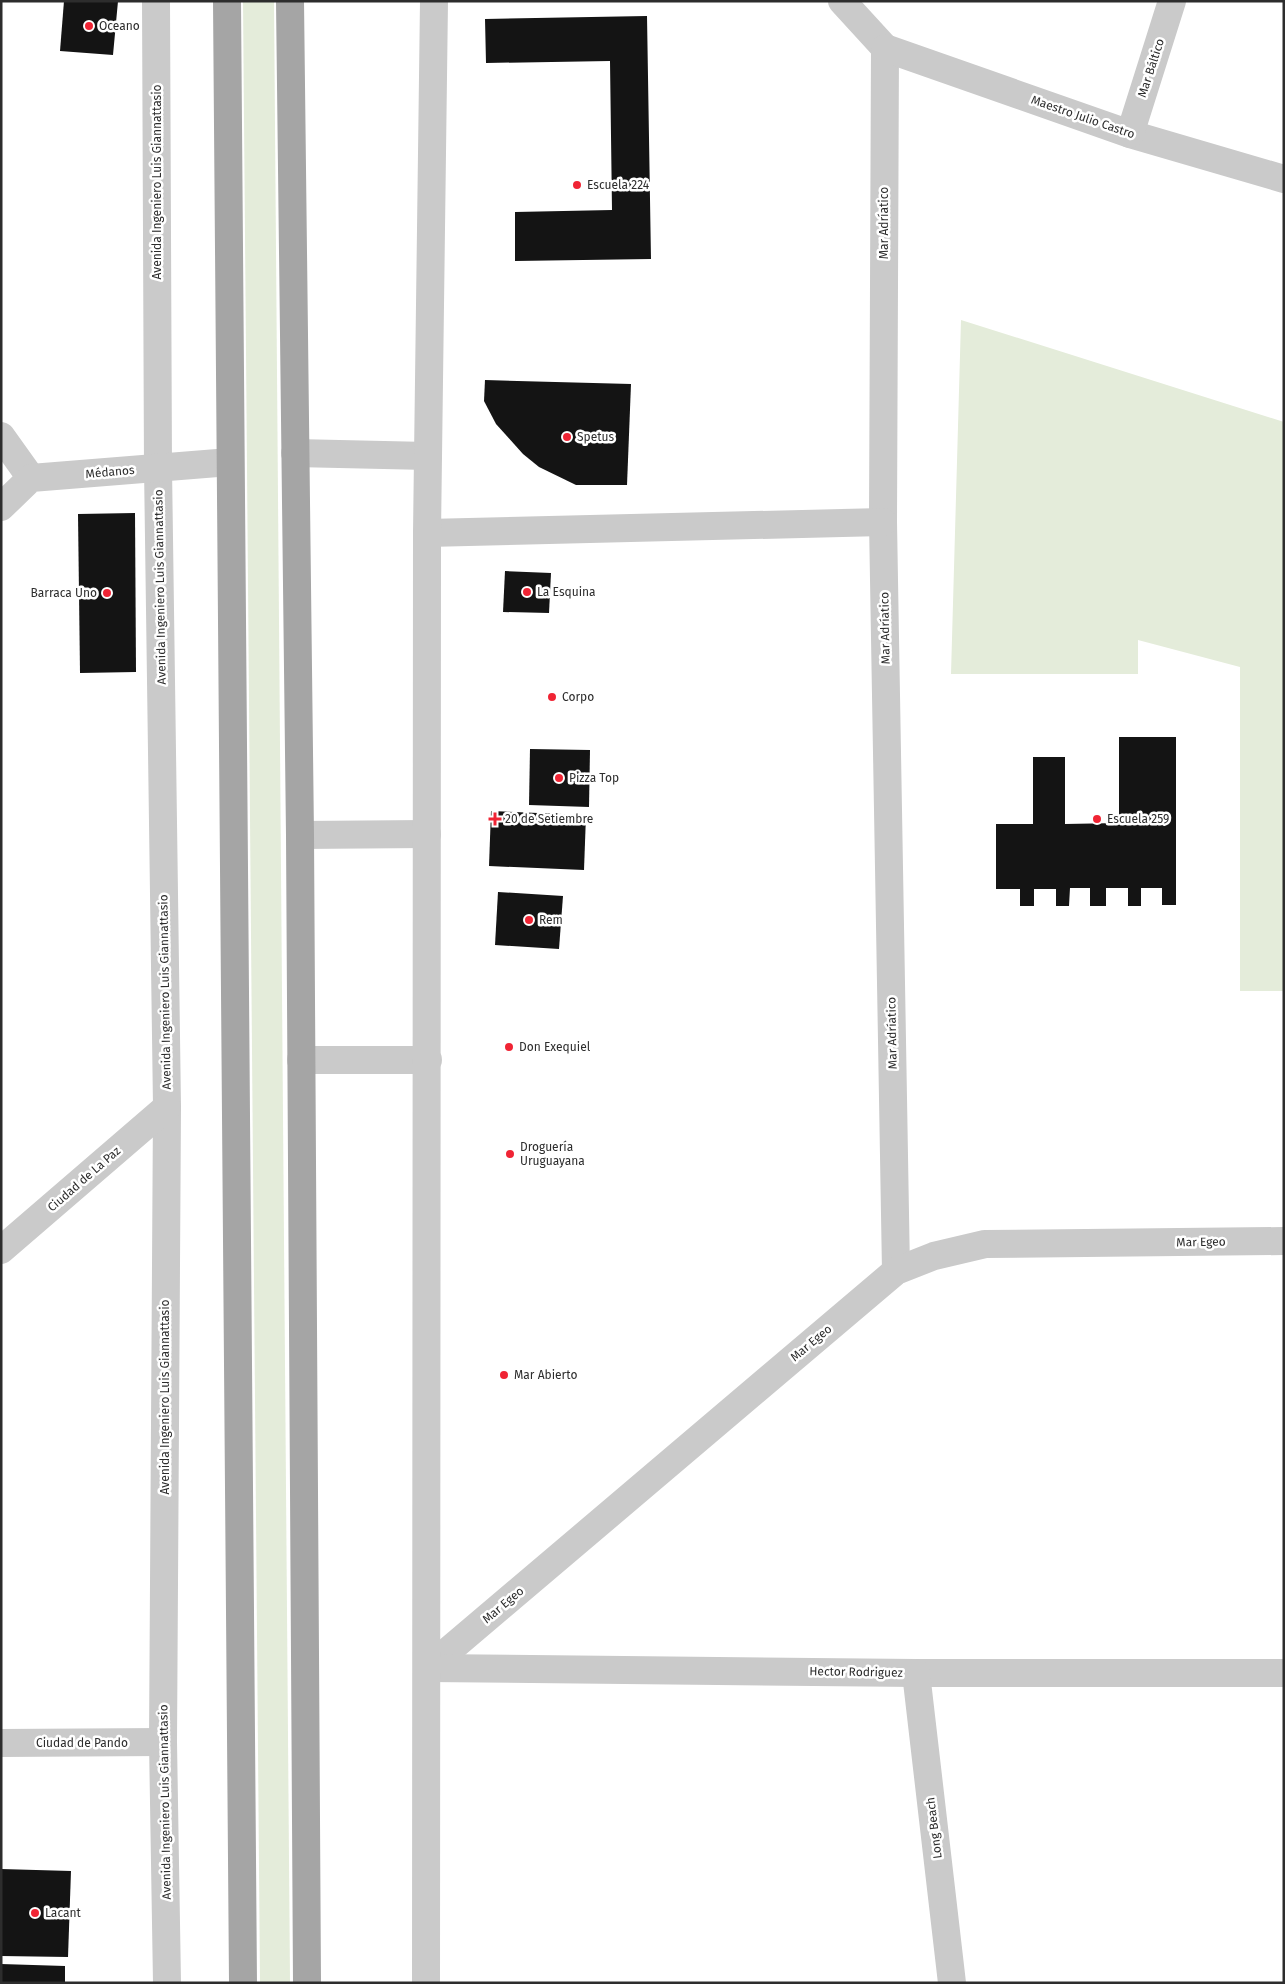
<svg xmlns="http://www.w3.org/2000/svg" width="1285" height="1984" viewBox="0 0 1285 1984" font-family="'Fira Sans',sans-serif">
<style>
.green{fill:#e4ecda}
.building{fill:#141414}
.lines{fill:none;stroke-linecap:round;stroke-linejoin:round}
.minor{stroke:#cacaca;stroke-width:28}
.primary{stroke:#a5a5a5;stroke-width:28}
.poi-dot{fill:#f02434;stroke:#fff;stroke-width:2}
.labels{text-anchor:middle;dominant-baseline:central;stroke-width:5;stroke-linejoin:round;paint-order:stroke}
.poi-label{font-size:12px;fill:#2d2d2d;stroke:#fff;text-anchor:start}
.street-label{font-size:12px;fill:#2d2d2d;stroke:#fff}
</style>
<rect width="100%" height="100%" fill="#fff"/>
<g class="green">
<polygon points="243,1 274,1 290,1983 260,1983"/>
<polygon points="961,320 1284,422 1284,991 1240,991 1240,667 1138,640 1138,674 951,674"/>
</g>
<g class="building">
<polygon points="64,1 118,1 113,55 60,51"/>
<polygon points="647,16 651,259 515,261 515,212 612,210 610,61 486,63 485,19"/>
<polygon points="485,380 631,384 627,485 576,485 539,467 523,454 496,424 484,401"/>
<polygon points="135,513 136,672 80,673 78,514"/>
<polygon points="505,571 551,573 549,613 503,612"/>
<polygon points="1119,737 1176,737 1176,905 1162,905 1162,888 1141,888 1141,906 1128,906 1128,888 1106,888 1106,906 1090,906 1090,888 1070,888 1069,906 1056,906 1056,889 1034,889 1034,906 1020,906 1020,889 996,889 996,824 1033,824 1033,757 1065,757 1065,824 1119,823"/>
<polygon points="530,749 590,750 589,807 529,805"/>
<polygon points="491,811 586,815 584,870 489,866"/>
<polygon points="498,892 563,896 559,949 495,945"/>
<polygon points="1,1869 71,1871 68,1957 1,1956"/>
<polygon points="1,1964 65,1966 65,1983 1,1983"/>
</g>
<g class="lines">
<g class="minor">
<polyline points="156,1 158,467 167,1107 163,1742 167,1983"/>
<polyline points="842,1 885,48 883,522 896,1271"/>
<polyline points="885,48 1130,134 1284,179"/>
<polyline points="1130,134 1172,1"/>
<polyline points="1,436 31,478"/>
<polyline points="295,453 428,456"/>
<polyline points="1,507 31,478 230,462"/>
<polyline points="427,533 883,522"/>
<polyline points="300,835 427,834"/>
<polyline points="301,1060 428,1060"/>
<polyline points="1,1250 167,1107"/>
<polyline points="428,1668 896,1271 934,1256 985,1244 1284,1241"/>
<polyline points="428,1668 916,1673 1284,1673"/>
<polyline points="916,1673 952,1983"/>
<polyline points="1,1743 163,1742"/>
<polyline points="426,1983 427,533 434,1"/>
</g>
<g class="primary">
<polyline points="227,1 243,1983"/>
<polyline points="290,1 300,835 307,1983"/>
</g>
</g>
<g class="poi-dot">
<circle cx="89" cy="26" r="5"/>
<circle cx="577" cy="185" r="5"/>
<circle cx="567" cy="437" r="5"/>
<circle cx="527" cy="592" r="5"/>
<circle cx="107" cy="593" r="5"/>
<circle cx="552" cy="697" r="5"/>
<circle cx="559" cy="778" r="5"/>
<path d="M492.5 811.5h5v5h5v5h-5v5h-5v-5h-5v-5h5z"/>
<circle cx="1097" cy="819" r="5"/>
<circle cx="529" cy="920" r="5"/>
<circle cx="509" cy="1047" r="5"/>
<circle cx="510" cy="1154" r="5"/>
<circle cx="504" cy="1375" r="5"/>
<circle cx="35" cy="1913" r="5"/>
</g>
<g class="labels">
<g class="poi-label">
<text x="99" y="26">Oceano</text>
<text x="587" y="185">Escuela 224</text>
<text x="577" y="437">Spetus</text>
<text x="537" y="592">La Esquina</text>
<text x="97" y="593" text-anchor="end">Barraca Uno</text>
<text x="562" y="697">Corpo</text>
<text x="569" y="778">Pizza Top</text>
<text x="505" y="819">20 de Setiembre</text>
<text x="1107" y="819">Escuela 259</text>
<text x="539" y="920">Rem</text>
<text x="519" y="1047">Don Exequiel</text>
<text x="520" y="1147">Droguería<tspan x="520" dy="14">Uruguayana</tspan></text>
<text x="514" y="1375">Mar Abierto</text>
<text x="45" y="1913">Lacant</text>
</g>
<g class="street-label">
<text transform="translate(1151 68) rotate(-72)">Mar Báltico</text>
<text transform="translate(1083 117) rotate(19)">Maestro Julio Castro</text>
<text transform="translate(157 182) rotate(-90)">Avenida Ingeniero Luis Giannattasio</text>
<text transform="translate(884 223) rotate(-90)">Mar Adríatico</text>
<text transform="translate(110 472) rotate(-5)">Médanos</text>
<text transform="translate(160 587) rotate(-91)">Avenida Ingeniero Luis Giannattasio</text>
<text transform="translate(885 628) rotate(-91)">Mar Adríatico</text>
<text transform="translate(165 992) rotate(-91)">Avenida Ingeniero Luis Giannattasio</text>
<text transform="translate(892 1033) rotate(-91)">Mar Adríatico</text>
<text transform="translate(84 1179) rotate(-41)">Ciudad de La Paz</text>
<text transform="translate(1201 1242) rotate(-1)">Mar Egeo</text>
<text transform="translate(811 1343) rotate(-40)">Mar Egeo</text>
<text transform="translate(165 1397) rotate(-90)">Avenida Ingeniero Luis Giannattasio</text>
<text transform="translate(503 1605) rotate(-40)">Mar Egeo</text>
<text transform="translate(856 1672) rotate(1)">Hector Rodriguez</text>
<text x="82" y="1743">Ciudad de Pando</text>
<text transform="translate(165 1802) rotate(-91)">Avenida Ingeniero Luis Giannattasio</text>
<text transform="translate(934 1828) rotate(-97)">Long Beach</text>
</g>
</g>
<rect width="1285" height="1984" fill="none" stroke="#2d2d2d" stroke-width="5"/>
</svg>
